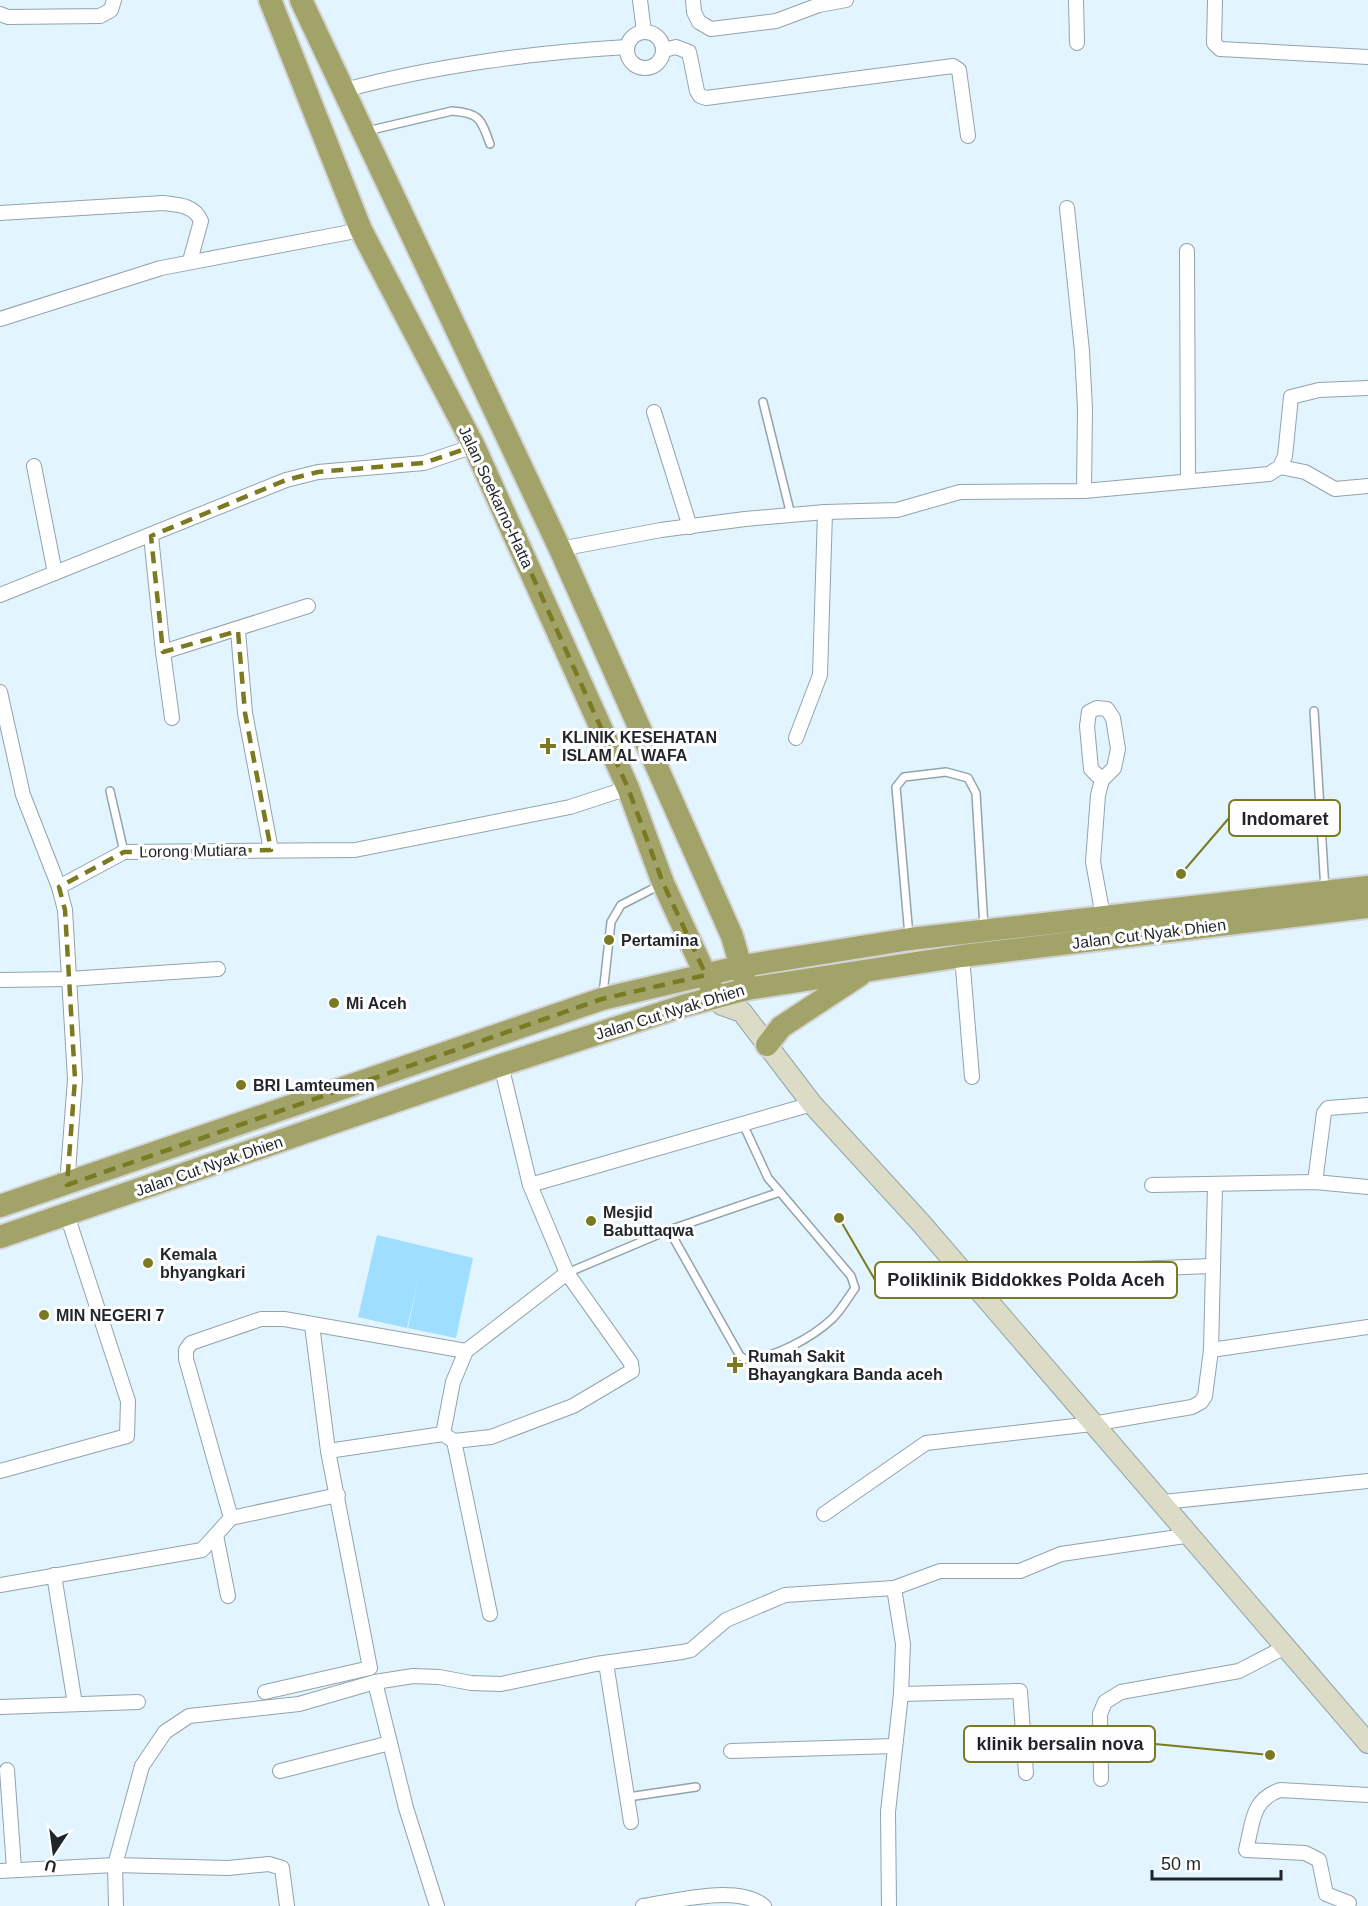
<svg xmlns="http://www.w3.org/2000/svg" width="1368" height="1906" viewBox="0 0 1368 1906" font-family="Arial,sans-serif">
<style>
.green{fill:#9edefe}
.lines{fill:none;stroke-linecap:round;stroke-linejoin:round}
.service-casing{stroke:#92a3ab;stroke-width:10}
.minor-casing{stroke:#92a3ab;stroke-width:16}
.secondary-casing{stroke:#92a3ab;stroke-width:22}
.trunk-casing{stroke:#d2d3d4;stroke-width:26}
.service{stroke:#fff;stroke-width:7}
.minor{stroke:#fff;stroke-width:14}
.secondary{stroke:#dcdcc6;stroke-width:20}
.trunk{stroke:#a2a368;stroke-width:22}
.marked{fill:none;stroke:#7a7a22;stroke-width:4.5;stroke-dasharray:12 8;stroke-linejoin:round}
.poi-dot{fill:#7a7a22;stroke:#fefefe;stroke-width:2}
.labels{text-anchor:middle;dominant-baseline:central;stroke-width:6;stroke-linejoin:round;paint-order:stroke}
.street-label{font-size:16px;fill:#1f2529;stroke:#fefefe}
.poi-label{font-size:16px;font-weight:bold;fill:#1f2529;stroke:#fefefe;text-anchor:start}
.leader{fill:none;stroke:#7a7a22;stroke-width:2}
.callout-dot{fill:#7a7a22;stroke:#fefefe;stroke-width:2}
.callout{fill:#fefefe;stroke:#7a7a22;stroke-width:2}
.callout-label{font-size:18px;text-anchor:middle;font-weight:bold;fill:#1f2529}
</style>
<rect width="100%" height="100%" fill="#e2f4fd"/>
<polygon class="green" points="377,1235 473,1258 456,1338 408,1328 420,1271 407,1328 358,1317"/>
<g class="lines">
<g class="service-casing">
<g id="service">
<path d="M367 131 452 111C480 113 481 119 490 144"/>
<polyline points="763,402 791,515"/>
<polyline points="1314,711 1325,890"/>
<polyline points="110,791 124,852"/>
<polyline points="909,936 896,787 904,777 946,772 968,778 976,793 984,928"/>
<polyline points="603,994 611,922 621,905 660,885"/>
<polyline points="743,1124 768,1178 780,1192"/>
<path d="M567 1273 669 1230 780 1192 851 1276 855 1288C848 1298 841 1310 833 1318 813 1337 772 1360 745 1359L740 1356 669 1230"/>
<polyline points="628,1797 696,1787"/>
</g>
</g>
<g class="minor-casing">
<g id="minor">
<polyline points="640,0 644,32"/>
<polyline points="693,0 694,12 699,22 711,29 776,21 819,5 846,0"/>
<polyline points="1076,0 1077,43"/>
<polyline points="1215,0 1214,43 1220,49 1368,57"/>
<polyline points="0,14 8,17 100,16 111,10 114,0"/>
<circle cx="645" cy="50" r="18"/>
<polyline points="664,50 676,47 689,52 697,91 700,96 706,98 953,66 959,70 968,136"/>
<path d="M345 90C432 66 537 52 627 47"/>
<polyline points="1067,208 1082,351 1085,409 1084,491"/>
<path d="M0 213 163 203C179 205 194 205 201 221L190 261"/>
<polyline points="1187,251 1188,481"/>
<polyline points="0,319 161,268 361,230"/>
<polyline points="654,412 690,527"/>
<polyline points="34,466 55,573"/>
<polyline points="1280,467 1305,472 1335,489 1368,486"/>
<polyline points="151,536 163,652 308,606"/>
<polyline points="560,549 661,530 745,519 825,512 897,510 960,492 1084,491 1269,474 1280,467 1285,456 1291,397 1319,390 1368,388"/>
<polyline points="0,595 286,480 318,472 424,463 474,446"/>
<polyline points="238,631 245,713 271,850"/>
<polyline points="163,652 172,718"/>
<polyline points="0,692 23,795 59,887"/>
<polyline points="796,738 820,675 825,512"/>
<polyline points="1102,780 1091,769 1087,726 1089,712 1097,708 1107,709 1113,718 1118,749 1114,768 1102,780 1098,795 1093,862 1103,916"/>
<polyline points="962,956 972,1077"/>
<polyline points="0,980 69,979 218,969"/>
<polyline points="1315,1182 1324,1113 1328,1108 1368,1105"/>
<polyline points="67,1185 75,1079 65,910 59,887 124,852 355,850 570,807 628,788"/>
<polyline points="530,1185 812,1104"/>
<polyline points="1152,1185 1315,1182 1368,1187"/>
<polyline points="1110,1270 1211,1266"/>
<polyline points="1211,1350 1368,1327"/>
<polyline points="454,1441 491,1437 573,1406 632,1371 631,1363 567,1273 530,1185 501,1065"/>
<polyline points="328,1451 443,1434"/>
<polyline points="0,1471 127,1436 128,1401 67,1215"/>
<polyline points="1163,1502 1368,1481"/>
<polyline points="824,1514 926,1443 1092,1424 1192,1407 1201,1402 1205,1396 1211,1350 1215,1185"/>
<polyline points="231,1518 186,1359 186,1350 191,1343 261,1319 284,1319 466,1351"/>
<polyline points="216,1535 228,1596"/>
<polyline points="54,1575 75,1704"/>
<polyline points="0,1585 202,1550 231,1518 338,1495"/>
<polyline points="490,1614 454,1441 443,1434 453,1382 466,1351 567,1273"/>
<polyline points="606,1663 631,1822"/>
<polyline points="375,1682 406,1808 437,1906"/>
<polyline points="265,1692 370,1668 328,1451 312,1325"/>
<polyline points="901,1694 1020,1691 1026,1773"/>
<polyline points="0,1707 138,1702"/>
<polyline points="731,1751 895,1746"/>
<polyline points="7,1770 14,1868"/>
<polyline points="280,1771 390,1743"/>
<polyline points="1101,1779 1100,1714 1105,1702 1121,1692 1239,1671 1285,1647"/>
<polyline points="0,1871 115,1865 228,1868 269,1864 282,1868 287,1906"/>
<path d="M1349 1903 1326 1894 1319 1860 1305 1853 1246 1850C1253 1823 1251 1800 1280 1790L1368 1795"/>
<polyline points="116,1906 115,1865 142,1766 165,1732 189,1716 299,1704 375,1682 413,1676 439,1677 471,1683 501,1684 596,1664 682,1652 691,1650 726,1620 785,1595 894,1588 940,1571 1020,1571 1061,1554 1192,1535"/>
<path d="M643 1906C675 1901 738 1884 764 1906"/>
<polyline points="889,1906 888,1812 901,1694 903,1644 894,1588"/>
</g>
</g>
<g class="secondary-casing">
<polyline id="secondary" points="716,998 722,1005 742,1012 812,1104 921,1223 1368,1743"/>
</g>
<g class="trunk-casing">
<g id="trunk">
<polyline points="270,0 361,230 474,446 628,788 663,883 712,989"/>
<polyline points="301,0 560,549 732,936 745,981"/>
<polyline points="767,1045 781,1027 860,975"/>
<polyline points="0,1206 602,999 743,966 910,939 1368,887"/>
<polyline points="0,1237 501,1065 683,1006 747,989 962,956 1368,907"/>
</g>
</g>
<use href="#service" class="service"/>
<use href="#minor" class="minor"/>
<use href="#secondary" class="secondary"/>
<use href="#trunk" class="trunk"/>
</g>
<path class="marked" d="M474 446 628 788 663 883 706 975 602 999 67 1185 75 1079 65 910 59 887 124 852 271 850 245 713 238 631 163 652 151 536 286 480 318 472 424 463Z"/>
<g class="poi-dot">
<path d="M545 737h6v6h6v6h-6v6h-6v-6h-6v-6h6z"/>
<circle cx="609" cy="940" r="6"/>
<circle cx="334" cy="1003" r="6"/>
<circle cx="241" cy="1085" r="6"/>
<circle cx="591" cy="1221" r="6"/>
<circle cx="148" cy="1263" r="6"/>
<circle cx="44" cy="1315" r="6"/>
<path d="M732 1356h6v6h6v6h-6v6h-6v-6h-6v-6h6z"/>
</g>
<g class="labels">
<g class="street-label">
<text transform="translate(496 497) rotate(65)">Jalan Soekarno-Hatta</text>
<text transform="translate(193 851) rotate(-1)">Lorong Mutiara</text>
<text transform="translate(1149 934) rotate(-7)">Jalan Cut Nyak Dhien</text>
<text transform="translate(670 1012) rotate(-17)">Jalan Cut Nyak Dhien</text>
<text transform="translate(209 1166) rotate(-19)">Jalan Cut Nyak Dhien</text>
</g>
<g class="poi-label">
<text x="562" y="737">KLINIK KESEHATAN<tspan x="562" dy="18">ISLAM AL WAFA</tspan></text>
<text x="621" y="940">Pertamina</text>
<text x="346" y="1003">Mi Aceh</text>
<text x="253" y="1085">BRI Lamteumen</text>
<text x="603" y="1212">Mesjid<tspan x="603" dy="18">Babuttaqwa</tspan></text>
<text x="160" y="1254">Kemala<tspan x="160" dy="18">bhyangkari</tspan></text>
<text x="56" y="1315">MIN NEGERI 7</text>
<text x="748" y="1356">Rumah Sakit<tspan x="748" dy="18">Bhayangkara Banda aceh</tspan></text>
</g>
</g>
<path class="leader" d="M1181 874L1229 818M839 1218L875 1280M1270 1755L1155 1744"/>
<g class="callout-dot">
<circle cx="1181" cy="874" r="6"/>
<circle cx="839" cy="1218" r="6"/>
<circle cx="1270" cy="1755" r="6"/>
</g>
<g class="callout">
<rect x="1229" y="800" width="111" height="36" rx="6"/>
<rect x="875" y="1262" width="302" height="36" rx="6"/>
<rect x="964" y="1726" width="191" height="36" rx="6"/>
</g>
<g class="callout-label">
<text x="1285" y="825">Indomaret</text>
<text x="1026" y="1286">Poliklinik Biddokkes Polda Aceh</text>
<text x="1060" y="1750">klinik bersalin nova</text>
</g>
<g transform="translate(54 1852) rotate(193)" stroke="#fefefe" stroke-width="4.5" paint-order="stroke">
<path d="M0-4.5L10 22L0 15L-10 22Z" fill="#1f2529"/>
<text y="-9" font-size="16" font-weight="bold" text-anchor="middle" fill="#1f2529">U</text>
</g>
<path d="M1152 1870v9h129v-9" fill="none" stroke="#1f2529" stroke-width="3"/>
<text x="1161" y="1870" font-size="18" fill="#1f2529" stroke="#fefefe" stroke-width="4.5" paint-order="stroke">50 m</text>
</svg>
